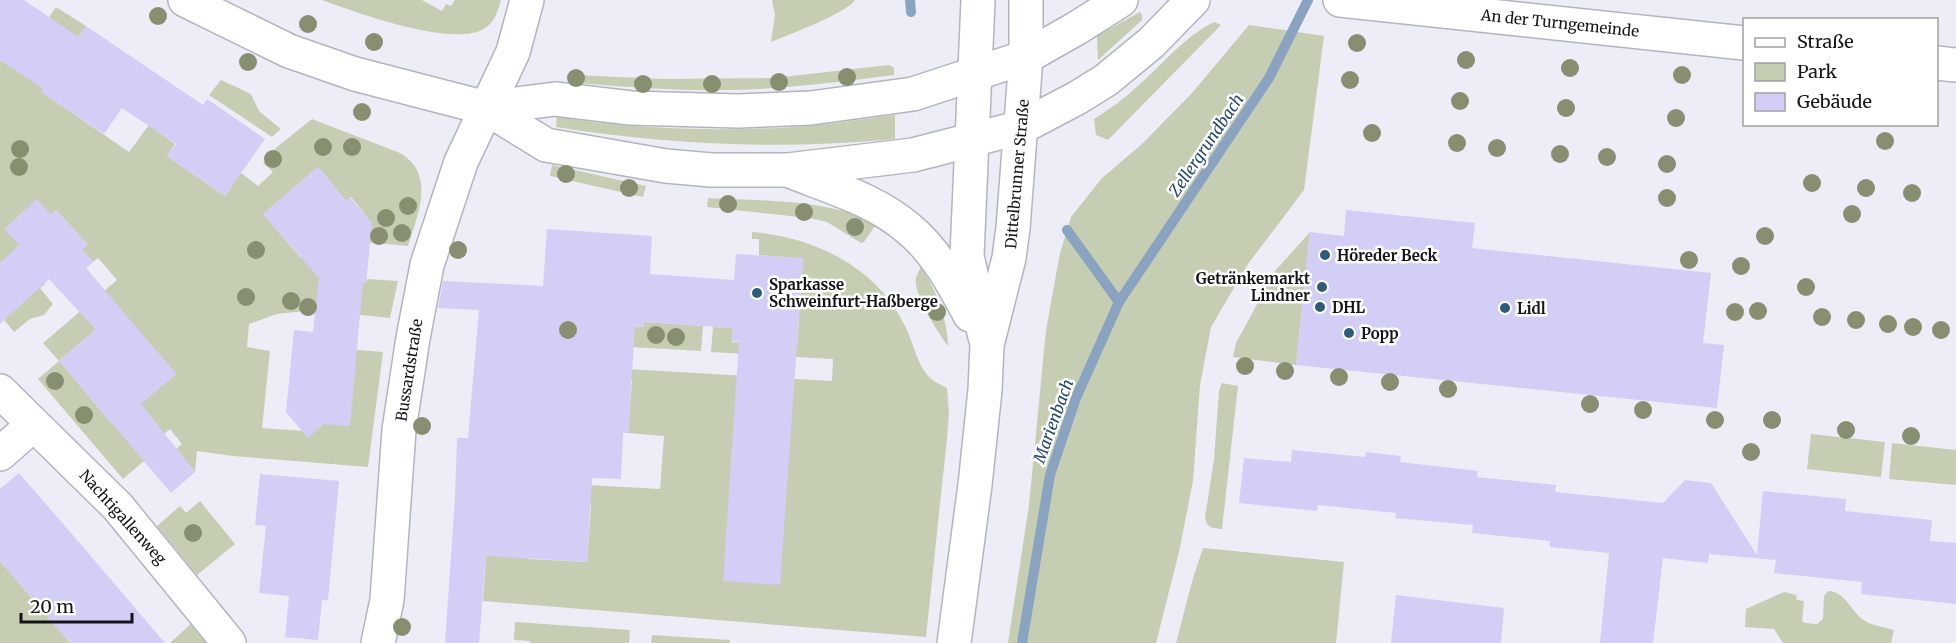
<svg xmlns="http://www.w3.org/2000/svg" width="1956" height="643" viewBox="0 0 1956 643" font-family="Merriweather,serif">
	<rect width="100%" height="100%" fill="#ecedf7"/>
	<g fill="#c5ceb3" fill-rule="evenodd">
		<path d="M322 0H422L442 11 446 4 451 6 455 0H501C498 10 495 22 485 28 455 49 355 12 322 0Z"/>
		<path d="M772 0H855C847 13 788 35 771 42L775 15Z"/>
		<path d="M56 7 86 26 42 92 129 152 149 125 175 144 167 156 225 196 241 173 258 186 273 172 263 163 277 147 312 119 400 153C436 174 418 214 408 246L332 239 328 279 366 283 367 279 398 281 390 318 315 310 277 314 249 324 247 347 270 351 262 428 303 431 357 350 383 352 368 467 233 456 197 451 195 472 176 449 182 444 170 429 164 434 144 461 123 479 38 379 59 361 43 343 117 280 98 258 93 262 82 250 87 244 56 210 14 250 45 284 40 288 53 304 44 315 30 319 14 332 0 315V60L14 69ZM318 167 346 201 351 197 364 213 343 222 301 258 263 214ZM120 309 176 374 114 426 59 361Z"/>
		<polygon points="1140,12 1142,15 1142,20 1098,60 1097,36"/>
		<path d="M1214 22 1221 25 1108 140 1096 135 1094 119C1110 109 1125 98 1139 85 1164 63 1184 37 1214 22Z"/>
		<polygon points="1249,25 1324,36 1304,190 1248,264 1211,327 1200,385 1193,481 1179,552 1156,643 1008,643 1029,505 1046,330 1060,253 1071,217 1102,178 1142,144 1192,93"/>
		<path d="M889 65 894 68V75C839 82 785 89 730 90 676 91 623 87 570 82L571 76 576 75 662 79 774 78Z"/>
		<polygon points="221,80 251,94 259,111 281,129 272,137 209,95"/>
		<path d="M895 115V139C781 150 668 145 556 127L557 117C636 129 715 132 795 127 828 125 862 119 895 115Z"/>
		<polygon points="552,165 646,186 643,197 550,176"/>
		<path d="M708 198C764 201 825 199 877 223L864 242 861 243 827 222 809 218 707 207Z"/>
		<path d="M752 232C814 237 877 267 905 326 913 341 916 362 928 376 932 381 941 385 947 388L949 412 947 438 926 637 483 601 490 501 501 480 660 489 664 436 628 433 632 380 610 368 832 381 833 359 711 352 713 327 733 328 732 342 797 346 803 259 759 255V239H752ZM531 501 591 505 587 562 528 559Z"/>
		<polygon points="1310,232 1296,365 1233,357 1236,343 1275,271"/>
		<path d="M921 266C937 293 947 316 948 346 939 334 913 294 916 279 916 275 920 270 921 266Z"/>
		<polygon points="580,322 643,327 644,322 703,326 701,351 579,344"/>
		<polygon points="1222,383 1238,386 1222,529 1212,528 1207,524 1205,518 1214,459 1219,391"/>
		<polygon points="1811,434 1885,442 1881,477 1807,469"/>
		<polygon points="1892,443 1956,450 1956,485 1889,479"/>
		<polygon points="200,501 235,544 197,575 157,526 180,506 186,513"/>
		<polygon points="1203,548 1344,562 1336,643 1176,643 1193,578"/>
		<polygon points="0,561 70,643 0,643"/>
		<path d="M1828 591C1846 591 1852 614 1865 621 1873 626 1885 627 1894 630L1891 643H1783L1774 629 1745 627 1746 609 1784 592 1796 595 1797 600 1804 601 1802 621 1805 623 1817 624 1823 619 1824 596Z"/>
		<polygon points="193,622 209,643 170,643"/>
		<polygon points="515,622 630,630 629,643 530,643 530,641 514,640"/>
		<polygon points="652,635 730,640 730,643 651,643"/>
	</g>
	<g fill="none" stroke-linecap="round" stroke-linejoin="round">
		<g stroke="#89a3c1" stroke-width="10">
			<polyline points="910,0 911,12"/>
			<polyline points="1119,302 1269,78 1308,0"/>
			<polyline points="1022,643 1050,475 1076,398 1119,302 1067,230"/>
		</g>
	</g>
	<g fill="#d3cef5">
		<polygon points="0,0 24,0 78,37 86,26 203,105 207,99 265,139 225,196 167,156 176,144 122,108 104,134 41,92 43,89 0,60"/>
		<polygon points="318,167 346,201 350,197 372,223 366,283 363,282 350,426 324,424 308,438 286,412 294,330 313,332 319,278 263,214"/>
		<polygon points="37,199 51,215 56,210 88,245 82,250 93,262 86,268 176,374 141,404 195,472 171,493 59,361 96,330 49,279 0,324 0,263 19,245 4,229"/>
		<polygon points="1346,210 1475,223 1472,248 1711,273 1703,343 1724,345 1717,408 1296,365 1310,232 1344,236"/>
		<polygon points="547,229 652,236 650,274 734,280 736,254 803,258 780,585 723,581 739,342 732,341 733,328 644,322 644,327 635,326 628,433 623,433 621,479 592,478 587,562 486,556 479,643 445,643 455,497 457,438 468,438 479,310 438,308 443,281 543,286"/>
		<polygon points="1292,450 1365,457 1366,452 1401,456 1400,462 1478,471 1477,477 1556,485 1555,492 1663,503 1685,480 1711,483 1757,555 1763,491 1846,499 1845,511 1932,520 1930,541 1956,543 1956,604 1861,594 1862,582 1774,573 1776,560 1709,554 1708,563 1663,558 1653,643 1600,643 1609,553 1550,547 1550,541 1472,533 1473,525 1395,518 1396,513 1318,505 1317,511 1239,503 1244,458 1291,462"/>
		<polygon points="19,473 84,548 165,643 70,643 0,561 0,489"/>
		<polygon points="260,474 339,481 328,600 322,600 318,640 285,637 289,596 259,593 266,526 255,525"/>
		<polygon points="1396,595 1504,608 1501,643 1391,643"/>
	</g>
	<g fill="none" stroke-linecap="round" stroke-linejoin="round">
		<defs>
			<g id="minor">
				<polyline points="185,0 289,51 355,74 486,108 546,145 666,166 711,170 788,170 913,155 1022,127 1077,98 1106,80 1151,43 1193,0"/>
				<polyline points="978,0 967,256 985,337"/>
				<polyline points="1340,0 1744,43"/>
				<polyline points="1936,63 1956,65"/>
				<polyline points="486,108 555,99 631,108 738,111 811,108 913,94 1026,57 1077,28 1121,0"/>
				<path d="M790 171C830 187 876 200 909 229 936 251 954 285 970 315"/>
				<polyline points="0,391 118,507 229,643"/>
				<polyline points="0,454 33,425"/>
				<polyline points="378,643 387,600 399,430 413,338 427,265 461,162 513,52 527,0"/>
				<polyline points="954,643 975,485 985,390 987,345 1009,258 1013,228 1026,57 1026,0"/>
			</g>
		</defs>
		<use href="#minor" stroke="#b3b5be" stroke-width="36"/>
		<use href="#minor" stroke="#fff" stroke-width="33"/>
	</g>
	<g fill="#878f71">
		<circle cx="158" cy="16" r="9"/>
		<circle cx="308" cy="24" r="9"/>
		<circle cx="374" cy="42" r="9"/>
		<circle cx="1357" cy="43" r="9"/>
		<circle cx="1466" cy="60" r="9"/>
		<circle cx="248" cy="62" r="9"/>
		<circle cx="1570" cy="68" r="9"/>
		<circle cx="1682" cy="75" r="9"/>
		<circle cx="847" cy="77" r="9"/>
		<circle cx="576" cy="78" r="9"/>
		<circle cx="1350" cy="80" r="9"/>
		<circle cx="779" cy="82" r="9"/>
		<circle cx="643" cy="84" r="9"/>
		<circle cx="712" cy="84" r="9"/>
		<circle cx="1460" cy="101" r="9"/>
		<circle cx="1566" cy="108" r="9"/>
		<circle cx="362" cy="112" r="9"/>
		<circle cx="1676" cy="118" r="9"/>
		<circle cx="1372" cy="133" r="9"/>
		<circle cx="1885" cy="141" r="9"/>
		<circle cx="1457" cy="143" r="9"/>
		<circle cx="323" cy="147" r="9"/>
		<circle cx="352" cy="147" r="9"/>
		<circle cx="1497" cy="148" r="9"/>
		<circle cx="20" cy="149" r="9"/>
		<circle cx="1560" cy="154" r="9"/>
		<circle cx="1607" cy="157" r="9"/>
		<circle cx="273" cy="159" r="9"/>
		<circle cx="1667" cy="164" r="9"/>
		<circle cx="19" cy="167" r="9"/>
		<circle cx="566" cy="174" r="9"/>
		<circle cx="1812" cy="183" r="9"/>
		<circle cx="629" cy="188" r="9"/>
		<circle cx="1866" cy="188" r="9"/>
		<circle cx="1912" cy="193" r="9"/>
		<circle cx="1667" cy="198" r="9"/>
		<circle cx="728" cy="204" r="9"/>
		<circle cx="408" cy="206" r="9"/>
		<circle cx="804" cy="212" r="9"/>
		<circle cx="1852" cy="214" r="9"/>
		<circle cx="386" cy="218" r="9"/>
		<circle cx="855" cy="227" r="9"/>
		<circle cx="402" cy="233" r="9"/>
		<circle cx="379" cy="236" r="9"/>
		<circle cx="1765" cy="236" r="9"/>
		<circle cx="256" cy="250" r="9"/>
		<circle cx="458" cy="250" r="9"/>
		<circle cx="1689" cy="260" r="9"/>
		<circle cx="1741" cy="266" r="9"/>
		<circle cx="1806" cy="287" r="9"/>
		<circle cx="246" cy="297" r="9"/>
		<circle cx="291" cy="301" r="9"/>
		<circle cx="308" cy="307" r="9"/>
		<circle cx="1758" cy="311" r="9"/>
		<circle cx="937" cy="312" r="9"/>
		<circle cx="1735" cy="312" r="9"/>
		<circle cx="1822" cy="317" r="9"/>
		<circle cx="1856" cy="320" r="9"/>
		<circle cx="1888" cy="324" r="9"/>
		<circle cx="1913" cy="327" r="9"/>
		<circle cx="568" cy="330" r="9"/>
		<circle cx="1941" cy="330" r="9"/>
		<circle cx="656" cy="335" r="9"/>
		<circle cx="676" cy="337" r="9"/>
		<circle cx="1245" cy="366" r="9"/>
		<circle cx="1285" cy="371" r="9"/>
		<circle cx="1339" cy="377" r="9"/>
		<circle cx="55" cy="381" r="9"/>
		<circle cx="1390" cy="382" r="9"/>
		<circle cx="1448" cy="389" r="9"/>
		<circle cx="1590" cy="404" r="9"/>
		<circle cx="1643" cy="410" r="9"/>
		<circle cx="84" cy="415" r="9"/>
		<circle cx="1715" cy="420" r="9"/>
		<circle cx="1772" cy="420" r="9"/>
		<circle cx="422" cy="426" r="9"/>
		<circle cx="1846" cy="430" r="9"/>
		<circle cx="1911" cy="436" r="9"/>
		<circle cx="1751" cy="452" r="9"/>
		<circle cx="193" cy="533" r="9"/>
		<circle cx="402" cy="627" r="9"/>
	</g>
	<g fill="#2e5b7b" stroke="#fff" stroke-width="2">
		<circle cx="1325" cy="255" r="6"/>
		<circle cx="1322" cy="287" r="6"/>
		<circle cx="757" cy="293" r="6"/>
		<circle cx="1320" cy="307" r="6"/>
		<circle cx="1505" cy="308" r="6"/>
		<circle cx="1349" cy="333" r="6"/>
	</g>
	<g text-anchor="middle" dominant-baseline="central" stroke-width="5" stroke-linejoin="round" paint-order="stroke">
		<g font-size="15" fill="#141418" stroke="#fff">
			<text transform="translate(1560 23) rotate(6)">An der Turngemeinde</text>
			<text transform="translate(1017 174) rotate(-85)">Dittelbrunner Straße</text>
			<text transform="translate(409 370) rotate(-81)">Bussardstraße</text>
			<text transform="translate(123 517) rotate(48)">Nachtigallenweg</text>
		</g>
		<g font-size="15" font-weight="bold" fill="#141418" stroke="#fff" text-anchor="start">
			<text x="1337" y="255">Höreder Beck</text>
			<text x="1310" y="278" text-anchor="end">Getränkemarkt<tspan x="1310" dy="17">Lindner</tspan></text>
			<text x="769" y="284">Sparkasse<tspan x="769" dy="17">Schweinfurt-Haßberge</tspan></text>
			<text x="1332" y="307">DHL</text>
			<text x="1517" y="308">Lidl</text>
			<text x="1361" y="333">Popp</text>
		</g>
		<g font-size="16" font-style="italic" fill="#20456f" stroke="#fff">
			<text transform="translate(1206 145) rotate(-56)">Zellergrundbach</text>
			<text transform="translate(1053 421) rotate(-70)">Marienbach</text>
		</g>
	</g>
	<rect x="1743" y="18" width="195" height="108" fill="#ffffff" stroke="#a1a1a3" stroke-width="1.5"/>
	<rect x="1755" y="38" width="30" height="9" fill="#ffffff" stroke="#a1a1a3" stroke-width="1.5"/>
	<text x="1797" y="48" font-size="18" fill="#141418">Straße</text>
	<rect x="1755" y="63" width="30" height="18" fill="#c5ceb3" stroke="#a1a1a3" stroke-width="1.5"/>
	<text x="1797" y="78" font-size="18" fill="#141418">Park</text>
	<rect x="1755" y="93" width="30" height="18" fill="#d3cef5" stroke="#a1a1a3" stroke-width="1.5"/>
	<text x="1797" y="108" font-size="18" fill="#141418">Gebäude</text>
	<path d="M21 613v9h111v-9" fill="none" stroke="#141418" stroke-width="3"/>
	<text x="30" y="613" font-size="18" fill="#141418" stroke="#ffffff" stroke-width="4.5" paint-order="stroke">20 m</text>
</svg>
